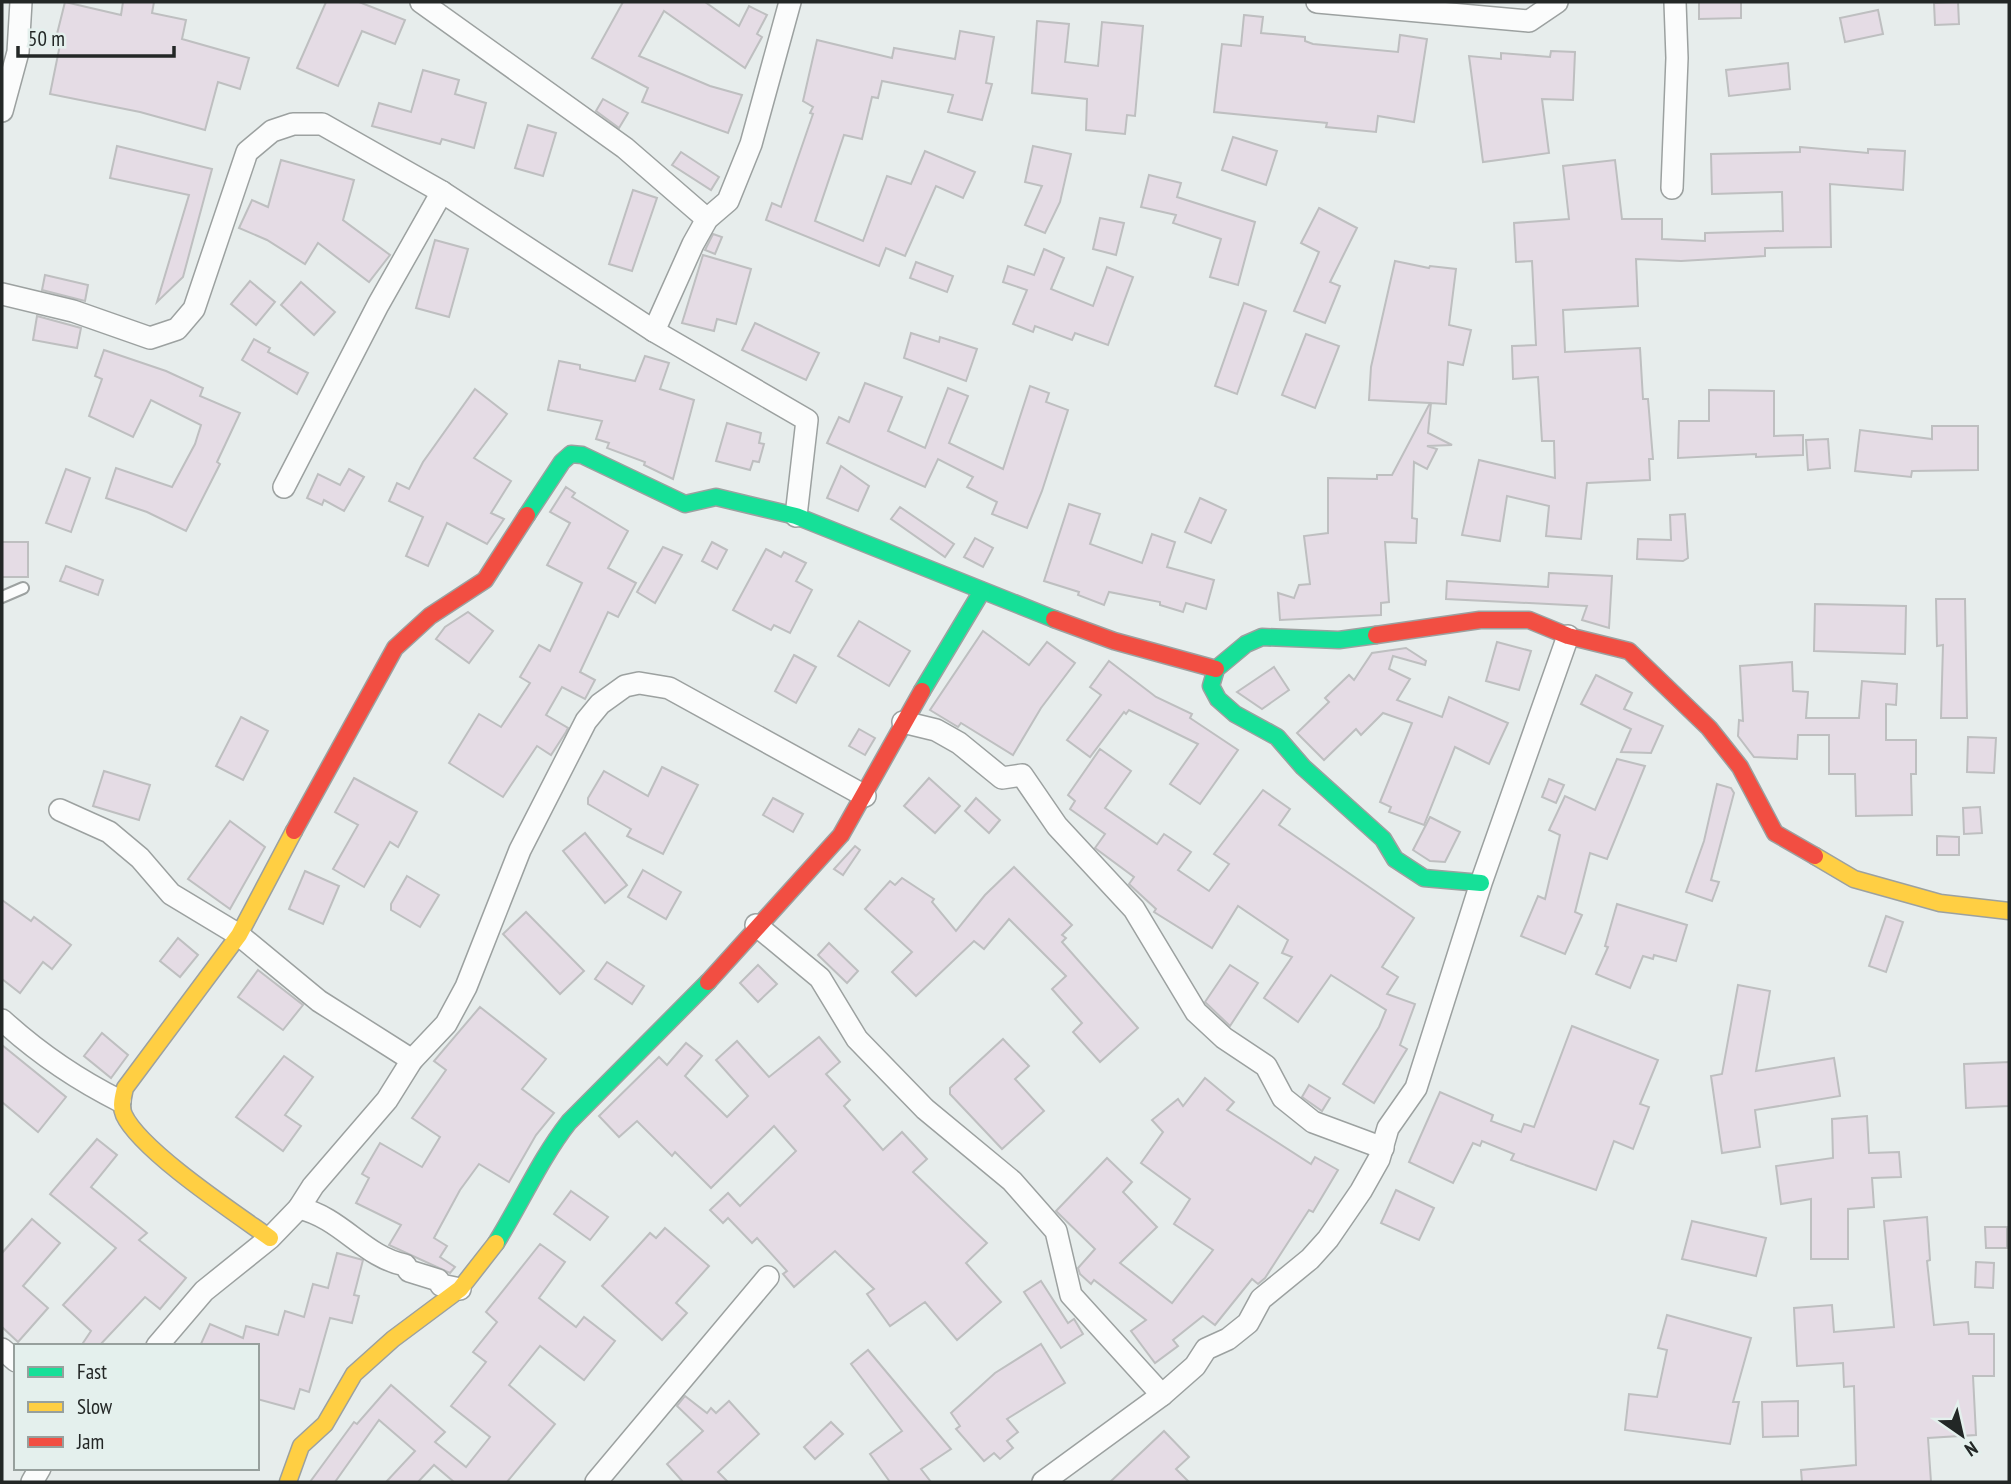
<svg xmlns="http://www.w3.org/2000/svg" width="2011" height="1484" viewBox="0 0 2011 1484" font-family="'PT Sans Narrow',sans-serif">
	<rect width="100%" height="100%" fill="#e7edec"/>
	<g fill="#e5dce5" stroke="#bebfc0" stroke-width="2">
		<polygon points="65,2 121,15 123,2 154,2 152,13 186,20 182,39 249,58 240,89 218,82 205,130 140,112 50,94 62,35 57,34"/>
		<polygon points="326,2 359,2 405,20 395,44 362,31 338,86 297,68"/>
		<polygon points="623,2 705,2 739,26 749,6 767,15 757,34 762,37 745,68 664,11 639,56 710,86 742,95 728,133 642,102 648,88 592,58"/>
		<polygon points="1699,2 1741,2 1741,18 1699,19"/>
		<polygon points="1958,2 1959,24 1935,25 1934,3"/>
		<polygon points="1878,10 1883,34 1845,42 1840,18"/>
		<polygon points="1244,15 1263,17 1261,33 1305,37 1305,41 1313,44 1398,52 1400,35 1427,39 1414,122 1378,116 1376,132 1326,127 1327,123 1214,112 1222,44 1241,46"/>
		<polygon points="1037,21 1069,24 1065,62 1098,66 1102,22 1143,26 1135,116 1127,115 1125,134 1086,130 1087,99 1032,93"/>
		<polygon points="960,31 994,37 986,83 992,84 982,120 948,112 953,95 882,81 878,98 872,97 862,139 844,135 815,221 863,241 887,176 911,184 925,151 975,172 963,198 936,186 905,256 886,248 879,266 766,220 772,203 781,207 813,114 810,113 813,107 803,101 817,40 892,58 894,48 955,59"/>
		<polygon points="1551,51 1575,52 1573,100 1542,99 1549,153 1483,162 1469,56 1501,59 1501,53 1550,57"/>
		<polygon points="1788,63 1790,89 1729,96 1726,70"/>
		<polygon points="423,70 459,80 455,94 486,103 474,148 442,139 440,144 372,126 379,103 411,112"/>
		<polygon points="603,99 628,113 619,128 596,111"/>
		<polygon points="528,125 556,133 543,176 515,168"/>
		<polygon points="1233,137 1277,151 1266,185 1222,170"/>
		<polygon points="117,146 212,169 183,277 157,302 189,195 110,178"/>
		<polygon points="1033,146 1071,154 1060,202 1045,233 1025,225 1042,186 1025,182"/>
		<polygon points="1800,147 1868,153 1868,149 1905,151 1903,190 1830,184 1831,247 1765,248 1765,256 1681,261 1636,259 1638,306 1563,310 1565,352 1640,348 1643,399 1648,399 1653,459 1649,459 1650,480 1587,483 1581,539 1546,536 1549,506 1507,496 1500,541 1462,535 1479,460 1555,478 1554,441 1542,441 1538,377 1513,379 1512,346 1536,345 1532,261 1516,262 1514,223 1569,219 1563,166 1615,160 1622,219 1662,219 1662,239 1705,241 1705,233 1783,231 1782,192 1712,194 1711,154 1800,152"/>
		<polygon points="681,152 719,177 711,190 672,165"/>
		<polygon points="281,160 354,180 343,220 390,255 369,282 318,243 305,264 267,240 239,228 252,200 268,207"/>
		<polygon points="1149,175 1181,183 1177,197 1255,222 1238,285 1210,277 1221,239 1173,223 1176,215 1141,207"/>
		<polygon points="633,190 657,198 632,271 609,264"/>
		<polygon points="1319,208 1357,228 1330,282 1340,286 1325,323 1294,311 1319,252 1301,243"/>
		<polygon points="1100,218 1124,223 1116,255 1093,249"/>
		<polygon points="713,234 722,237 715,254 705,250"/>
		<polygon points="435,240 468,249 449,317 416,308"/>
		<polygon points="1044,249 1064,258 1051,289 1093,306 1107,267 1133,277 1108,345 1075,333 1072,340 1035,326 1033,332 1013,324 1027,290 1003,282 1008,266 1034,275"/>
		<polygon points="703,255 751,269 736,324 717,319 714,331 682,323"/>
		<polygon points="1395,261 1429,268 1430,266 1456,269 1449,325 1471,330 1463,365 1448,362 1446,404 1431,403 1428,433 1452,445 1427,446 1437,449 1427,469 1414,462 1412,518 1417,519 1416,543 1385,542 1389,602 1381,603 1381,615 1280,620 1278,593 1294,598 1299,585 1310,584 1304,536 1328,533 1328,478 1377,479 1377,475 1392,475 1430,403 1369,400 1371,367"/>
		<polygon points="916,262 953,276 947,292 910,278"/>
		<polygon points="45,275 88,285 85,301 42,290"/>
		<polygon points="250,281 275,302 256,325 231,304"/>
		<polygon points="301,282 335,312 314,335 281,305"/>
		<polygon points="1244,303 1266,311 1237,394 1215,386"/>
		<polygon points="37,316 81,328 77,348 33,340"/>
		<polygon points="755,323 819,353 806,380 742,350"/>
		<polygon points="911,333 939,342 940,337 977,349 966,381 904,358"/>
		<polygon points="1306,334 1339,346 1315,408 1282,395"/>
		<polygon points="254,339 270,348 268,352 308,373 297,394 242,360"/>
		<polygon points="104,350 166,371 203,388 200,396 240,413 217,462 220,464 186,531 147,512 106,498 116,468 172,487 195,444 201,425 151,400 133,437 89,416 102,379 95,376"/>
		<polygon points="645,356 669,363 660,389 694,400 673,479 644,465 645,462 607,448 609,443 596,439 602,421 548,410 559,361 580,365 580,369 635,381"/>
		<polygon points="865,383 902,397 888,431 925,448 948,388 968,396 949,443 1003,469 1030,386 1049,393 1046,402 1068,410 1042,491 1027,528 992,514 997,502 967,487 973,477 938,459 925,487 827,443 839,417 849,422"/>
		<polygon points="475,389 507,414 474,458 511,481 491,513 504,519 487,544 447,523 428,566 406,556 423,517 389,501 397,483 409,489 423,462"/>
		<polygon points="1709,390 1774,391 1774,436 1803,435 1803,455 1756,457 1756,454 1678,458 1679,421 1709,421"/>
		<polygon points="727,423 761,433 759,443 764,444 759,462 753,461 750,470 716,461"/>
		<polygon points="1932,426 1978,426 1978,470 1912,471 1911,477 1855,471 1860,430 1932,439"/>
		<polygon points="1828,439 1830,468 1808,470 1806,440"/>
		<polygon points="841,466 869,486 858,511 827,498"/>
		<polygon points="66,469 90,478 71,532 46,523"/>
		<polygon points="349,469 364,477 344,511 324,500 322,505 307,498 318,474 340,485"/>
		<polygon points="566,487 575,493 572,497 628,531 608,568 636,583 618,617 608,612 580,672 595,680 585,699 562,687 546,715 568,728 566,732 551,755 537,746 503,797 449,763 479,714 501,727 530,683 520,677 539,645 550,651 582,583 547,565 570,523 550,512"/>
		<polygon points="1200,498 1226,510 1211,543 1185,532"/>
		<polygon points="1069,504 1100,514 1090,544 1142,563 1152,534 1175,542 1167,567 1214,580 1206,609 1186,603 1183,612 1160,605 1160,602 1109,592 1104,605 1078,595 1079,592 1044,581"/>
		<polygon points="900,507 954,544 945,557 891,519"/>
		<polygon points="1685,514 1688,558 1683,561 1637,559 1638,539 1671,540 1670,515"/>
		<polygon points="975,538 993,548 983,567 964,557"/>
		<rect x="2" y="542" width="26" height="35"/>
		<polygon points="712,542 727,550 717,569 702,561"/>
		<polygon points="663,547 682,555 655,603 637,592"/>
		<polygon points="766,549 781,557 784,552 806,563 796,581 812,590 790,633 774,625 771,630 733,610"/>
		<polygon points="66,566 103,580 98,595 60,581"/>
		<polygon points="1549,573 1612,576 1609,628 1582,620 1587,606 1446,599 1447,581 1548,587"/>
		<polygon points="1936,599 1965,599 1967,718 1941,718 1943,645 1937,646"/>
		<polygon points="1815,604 1906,606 1905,654 1814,651"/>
		<polygon points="468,612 493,631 469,663 436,639 445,627"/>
		<polygon points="859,621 910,651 889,686 838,656"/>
		<polygon points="983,631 1029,665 1047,642 1075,663 1041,708 1013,755 961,723 958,727 930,710"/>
		<polygon points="1497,642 1531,651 1519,690 1486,681"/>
		<polygon points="1406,648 1426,661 1425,665 1393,656 1389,669 1410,679 1397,700 1442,717 1449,697 1508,723 1489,764 1455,747 1424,825 1389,812 1391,807 1380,802 1412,723 1383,713 1361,735 1356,729 1324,760 1297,733 1329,702 1325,698 1349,675 1354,680 1372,653"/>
		<polygon points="794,655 816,667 796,703 775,691"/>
		<polygon points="1109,661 1156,697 1192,714 1190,718 1238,750 1200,804 1170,784 1198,744 1129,710 1126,714 1124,712 1090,757 1067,740 1101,695 1090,687"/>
		<polygon points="1792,662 1793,691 1808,692 1806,718 1859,718 1862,681 1897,684 1896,705 1886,704 1886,740 1916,740 1916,774 1911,774 1912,815 1856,816 1855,774 1829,774 1829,735 1798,735 1797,759 1754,757 1738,736 1739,720 1743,721 1740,666"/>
		<polygon points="1274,667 1289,690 1262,709 1237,692"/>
		<polygon points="1596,675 1632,693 1624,709 1663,726 1651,753 1621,752 1631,729 1581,704"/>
		<polygon points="241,717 268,731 243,780 216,766"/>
		<polygon points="859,729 875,738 865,755 849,746"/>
		<polygon points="1968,737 1996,738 1994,773 1967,772"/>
		<polygon points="1100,749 1131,771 1105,808 1157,844 1164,834 1191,852 1178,870 1209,891 1229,864 1214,854 1263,790 1290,809 1279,825 1414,918 1382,967 1398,977 1387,994 1415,1004 1400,1045 1407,1049 1374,1103 1343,1084 1379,1027 1386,1010 1331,975 1298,1022 1264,998 1292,957 1282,953 1288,940 1238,906 1212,948 1154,912 1156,909 1129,884 1134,877 1095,848 1105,834 1070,809 1075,801 1068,795"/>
		<polygon points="1617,759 1645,766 1607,859 1590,853 1575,912 1582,915 1565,954 1521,936 1538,896 1545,899 1560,835 1549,830 1565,796 1595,810"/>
		<polygon points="662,767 698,785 663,854 627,836 631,829 588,804 588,798 604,771 648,796"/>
		<polygon points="104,771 150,785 139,820 93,806"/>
		<polygon points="354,778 417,812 398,847 390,842 364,887 333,869 358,825 335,812"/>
		<polygon points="929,778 960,806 935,833 904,806"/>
		<polygon points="1549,779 1564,785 1556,803 1542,797"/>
		<polygon points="1717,784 1731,788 1734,793 1711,880 1719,882 1712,901 1686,892 1704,841"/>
		<polygon points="773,798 803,814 793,832 763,815"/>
		<polygon points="976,798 1000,820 989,833 965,811"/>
		<polygon points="1980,807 1982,833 1964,834 1963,808"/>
		<polygon points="1430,817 1460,832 1445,862 1430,861 1413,850"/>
		<polygon points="230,821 265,847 230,909 188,879"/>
		<polygon points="585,833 627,885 605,903 563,851"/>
		<polygon points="1937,836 1959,837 1959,855 1937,855"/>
		<polygon points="855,846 860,850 843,875 834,869"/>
		<polygon points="1014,867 1072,925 1062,935 1066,938 1062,942 1138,1028 1100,1062 1073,1032 1082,1023 1052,989 1066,976 1009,919 984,949 974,941 916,996 892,972 912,952 865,909 890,881 895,885 902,878 934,899 932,902 956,931 985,895"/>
		<polygon points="643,870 681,892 666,919 628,897"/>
		<polygon points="305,871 339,886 323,924 289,909"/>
		<polygon points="407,876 439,895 420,927 391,910 391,904"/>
		<polygon points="2,900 31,921 34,917 71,945 52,969 43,962 20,993 2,979"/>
		<polygon points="1617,904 1687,925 1676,961 1654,955 1653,959 1643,956 1630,988 1596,974 1608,947 1605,946"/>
		<polygon points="526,912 584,971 560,994 503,934"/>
		<polygon points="1886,916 1903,922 1886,972 1869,966"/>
		<polygon points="178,938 198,955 180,977 160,961"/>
		<polygon points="829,943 858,971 847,983 818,955"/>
		<polygon points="607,962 644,986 632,1004 595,979"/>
		<polygon points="758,965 777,984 758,1002 740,983"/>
		<polygon points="1230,965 1258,983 1230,1026 1205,1002"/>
		<polygon points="258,970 303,1005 283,1030 238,997"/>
		<polygon points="1738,985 1770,991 1756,1071 1834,1058 1840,1096 1755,1110 1760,1147 1722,1153 1711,1076 1722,1074"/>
		<polygon points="480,1007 546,1059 522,1089 554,1113 536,1135 509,1182 479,1164 460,1190 434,1238 447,1246 440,1257 455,1267 450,1273 389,1245 401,1225 356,1203 369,1178 362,1174 380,1143 422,1167 440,1137 412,1118 446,1070 434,1061"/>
		<polygon points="1572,1026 1658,1060 1640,1104 1649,1107 1633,1149 1614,1141 1596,1190 1511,1160 1514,1154 1482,1141 1480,1146 1473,1143 1453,1183 1409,1162 1440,1092 1493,1115 1491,1121 1521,1132 1524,1124 1534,1127"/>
		<polygon points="102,1033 128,1055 111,1078 84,1056"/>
		<polygon points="819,1037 840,1062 826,1074 850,1100 844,1106 883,1150 902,1132 927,1159 913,1172 987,1243 966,1263 1001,1302 957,1340 925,1302 890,1326 867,1294 874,1289 835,1251 794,1287 783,1274 787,1271 757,1238 752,1243 728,1218 723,1223 710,1210 728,1193 740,1206 796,1151 774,1126 711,1188 675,1152 672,1156 637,1121 619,1137 599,1116 659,1057 667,1065 686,1043 702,1056 685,1076 727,1117 748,1096 716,1060 737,1041 769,1077"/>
		<polygon points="1003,1039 1029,1066 1015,1079 1044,1111 1002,1149 950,1094 950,1088"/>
		<polygon points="2,1045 66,1097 38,1132 2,1102"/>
		<polygon points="284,1056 313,1077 285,1115 301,1126 283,1151 236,1117"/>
		<polygon points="2009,1062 2009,1106 1966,1108 1964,1064"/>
		<polygon points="1205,1078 1234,1102 1227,1110 1311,1164 1315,1157 1338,1170 1313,1212 1309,1210 1265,1278 1258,1284 1252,1279 1215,1325 1203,1316 1173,1340 1178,1346 1155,1363 1131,1331 1146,1320 1094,1280 1091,1284 1080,1274 1078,1268 1095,1249 1056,1211 1107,1158 1132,1182 1123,1192 1157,1227 1120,1263 1172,1303 1213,1250 1174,1224 1190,1199 1141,1163 1163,1132 1152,1120 1178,1099 1183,1106"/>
		<polygon points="1309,1085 1330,1098 1322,1111 1302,1097"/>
		<polygon points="1867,1116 1869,1153 1899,1152 1901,1177 1872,1178 1874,1207 1848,1209 1848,1259 1811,1259 1811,1199 1781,1204 1776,1166 1833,1158 1832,1119"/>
		<polygon points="97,1139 117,1155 91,1187 147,1233 139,1240 186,1278 160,1309 145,1297 99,1346 81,1346 91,1331 63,1305 116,1248 50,1194"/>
		<polygon points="1396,1190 1434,1208 1419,1240 1381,1223"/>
		<polygon points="571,1191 608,1217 590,1240 554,1214"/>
		<polygon points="1927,1217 1930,1260 1927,1261 1934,1325 1968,1322 1969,1334 1994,1334 1994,1376 1973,1376 1976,1435 1928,1438 1931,1482 1802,1482 1801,1470 1856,1465 1854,1386 1844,1387 1843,1363 1797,1366 1794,1308 1832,1305 1834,1332 1894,1327 1884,1221"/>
		<polygon points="32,1219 60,1243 23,1286 48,1308 18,1342 2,1327 2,1253"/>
		<polygon points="1692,1221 1766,1238 1756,1276 1682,1259"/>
		<polygon points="1985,1227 2007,1227 2007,1248 1986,1248"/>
		<polygon points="665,1228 709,1266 676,1303 687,1313 662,1340 602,1286 650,1233 656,1238"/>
		<polygon points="540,1244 565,1262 539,1298 576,1327 584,1317 615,1341 584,1380 540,1346 509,1385 555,1424 507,1482 454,1482 434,1465 418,1482 386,1482 415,1451 379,1420 335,1482 310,1482 354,1422 357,1424 391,1385 445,1432 435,1442 466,1467 490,1437 451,1406 486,1362 473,1352 497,1322 486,1312"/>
		<polygon points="337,1253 363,1260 354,1295 359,1296 352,1323 330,1318 309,1392 300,1389 294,1409 257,1399 257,1346 200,1346 210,1324 243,1338 246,1326 278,1335 285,1311 304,1317 313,1284 328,1288"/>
		<polygon points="1976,1262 1994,1263 1993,1288 1975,1287"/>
		<polygon points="1041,1281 1068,1323 1074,1319 1083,1334 1061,1348 1024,1292"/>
		<polygon points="1667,1315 1751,1338 1733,1402 1739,1402 1730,1444 1625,1430 1629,1394 1657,1397 1667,1350 1658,1348"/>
		<polygon points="1041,1344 1065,1383 1007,1419 1018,1432 1007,1441 1013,1448 1000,1459 994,1453 984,1461 956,1429 960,1426 951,1413 995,1373"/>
		<polygon points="868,1350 951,1449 921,1469 931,1482 890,1482 870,1454 902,1431 851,1364"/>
		<polygon points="685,1396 707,1413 711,1408 716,1413 729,1401 759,1434 718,1472 728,1482 683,1482 667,1464 703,1431 677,1406"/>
		<polygon points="1798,1401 1798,1436 1763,1437 1762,1402"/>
		<polygon points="831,1422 843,1434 815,1459 804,1447"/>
		<polygon points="1164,1431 1189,1457 1176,1469 1189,1482 1110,1482"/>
	</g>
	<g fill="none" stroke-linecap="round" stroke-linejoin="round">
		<defs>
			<polyline id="lane" points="2,597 23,588"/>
			<g id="street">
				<polyline points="421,2 625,148 707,219"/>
				<polyline points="1317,2 1529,21 1557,2"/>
				<polyline points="2,111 18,52 21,2"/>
				<polyline points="1672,188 1677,58 1675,2"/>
				<polyline points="2,294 73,311 150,338 177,329 194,309 247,152 272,131 293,124 322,124 442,192 654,331 807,420 796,516"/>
				<polyline points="654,331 693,244 707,219 728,201 751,144 790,2"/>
				<polyline points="284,487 378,305 442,192"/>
				<polyline points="903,722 936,730 959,743 1002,778 1022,775 1057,826 1134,909 1196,1012 1224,1038 1266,1066 1283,1098 1313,1122 1383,1148"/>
				<polyline points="60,810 109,832 140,858 171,894 239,935 319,1001 412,1060"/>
				<polyline points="756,925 820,978 857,1039 925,1109 1012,1181 1056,1231 1071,1295 1162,1395"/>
				<path d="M2 1020C37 1052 78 1080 120 1101"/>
				<path d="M299 1208C342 1218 364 1257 405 1265L409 1271 438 1280 441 1285 460 1289"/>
				<polyline points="157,1346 204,1291 270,1238 299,1208 313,1186 387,1100 412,1060 446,1024 466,987 520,850 586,721 600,704 625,686 639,683 669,688 865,796"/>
				<polyline points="2,1349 16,1361"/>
				<polyline points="32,1482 40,1468"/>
				<polyline points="596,1482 768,1277"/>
				<polyline points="1043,1482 1162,1395 1195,1366 1206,1349 1228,1339 1248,1323 1261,1299 1310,1259 1328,1239 1361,1191 1379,1159 1388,1128 1416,1088 1481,883 1568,636"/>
			</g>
			<g id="fast">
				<polyline points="527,515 562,462 571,454 582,455 685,504 716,497 796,516 1054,619"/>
				<polyline points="1376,635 1339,640 1262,637 1246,644 1216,669 1211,686 1218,699 1235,714 1277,737 1303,767 1383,839 1395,859 1424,878 1481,883"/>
				<polyline points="922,691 982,591"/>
				<path d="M496 1243C521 1203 540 1159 569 1122L708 982"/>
			</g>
			<g id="slow">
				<polyline points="1815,856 1854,879 1940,903 2009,911"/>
				<path d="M270 1238C235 1213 141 1151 124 1115 120 1106 123 1097 125 1088L239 935 294 831"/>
				<polyline points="288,1482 301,1446 325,1424 354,1374 393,1339 460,1289 496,1243"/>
			</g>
			<g id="jam">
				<polyline points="1054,619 1114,641 1216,669"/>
				<polyline points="1376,635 1480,620 1529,620 1568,636 1629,651 1709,728 1740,767 1775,833 1815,856"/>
				<polyline points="294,831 395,648 430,616 485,580 527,515"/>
				<polyline points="708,982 841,835 922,691"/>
			</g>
		</defs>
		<use href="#lane" stroke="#9ca1a0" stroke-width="14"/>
		<use href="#street" stroke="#9ca1a0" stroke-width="24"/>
		<use href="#fast" stroke="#9ca1a0" stroke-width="19"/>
		<use href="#slow" stroke="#9ca1a0" stroke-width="19"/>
		<use href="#jam" stroke="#9ca1a0" stroke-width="19"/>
		<use href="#lane" stroke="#fbfcfc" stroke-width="10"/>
		<use href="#street" stroke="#fbfcfc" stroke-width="21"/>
		<use href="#fast" stroke="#16e098" stroke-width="16"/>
		<use href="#slow" stroke="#ffcf43" stroke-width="16"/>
		<use href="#jam" stroke="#f24e42" stroke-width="16"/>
	</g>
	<rect width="2011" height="1484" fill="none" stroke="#232726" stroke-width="7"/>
	<rect x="14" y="1344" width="245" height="126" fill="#e4f0ed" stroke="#97a09d" stroke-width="2"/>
	<rect x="28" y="1367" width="35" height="10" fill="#16e098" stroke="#97a09d" stroke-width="2"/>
	<text x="77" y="1379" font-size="21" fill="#232726">Fast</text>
	<rect x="28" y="1402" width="35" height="10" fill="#ffcf43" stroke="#97a09d" stroke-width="2"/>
	<text x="77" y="1414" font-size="21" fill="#232726">Slow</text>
	<rect x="28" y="1437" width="35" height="10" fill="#f24e42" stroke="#97a09d" stroke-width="2"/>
	<text x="77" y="1449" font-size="21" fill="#232726">Jam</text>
	<g transform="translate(1962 1435) rotate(146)" stroke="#e4f0ed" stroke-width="5" paint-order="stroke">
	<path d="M0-5L12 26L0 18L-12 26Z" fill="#232726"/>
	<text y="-10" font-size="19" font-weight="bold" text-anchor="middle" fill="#232726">N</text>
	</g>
	<path d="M18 46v10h156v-10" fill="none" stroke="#232726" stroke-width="3.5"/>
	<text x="28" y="46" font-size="21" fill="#232726" stroke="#e4f0ed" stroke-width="5" paint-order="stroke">50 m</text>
</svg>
